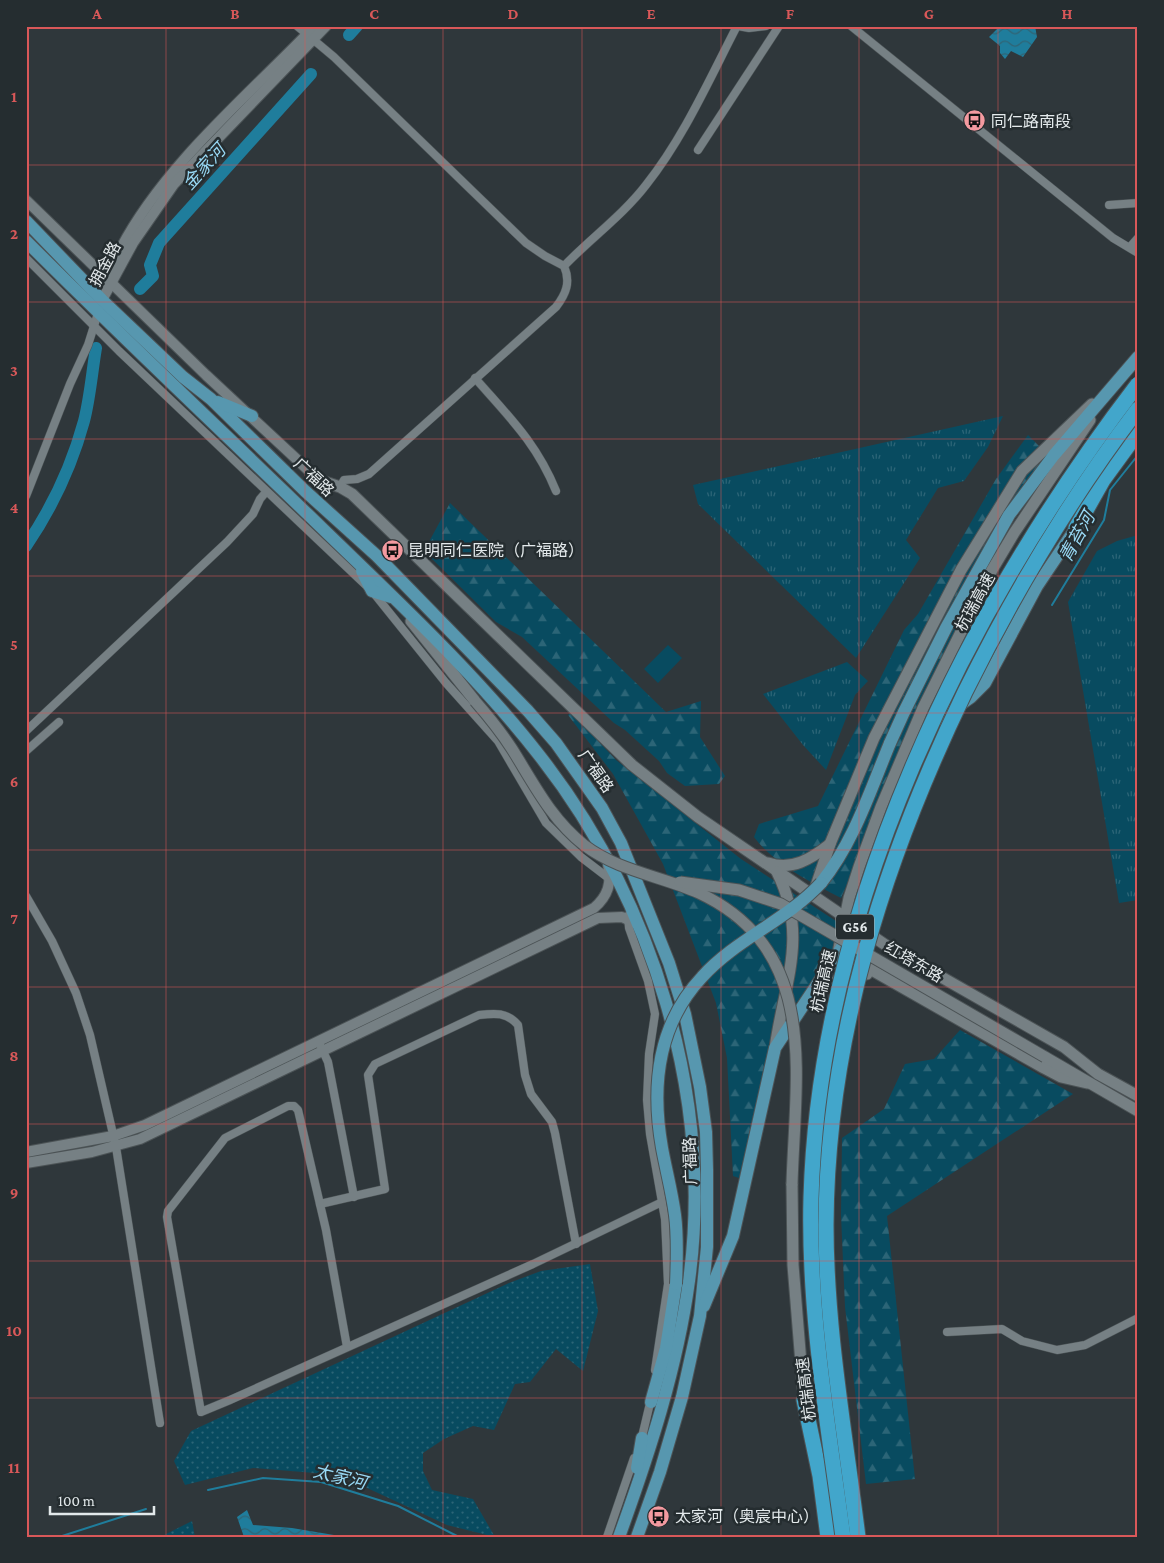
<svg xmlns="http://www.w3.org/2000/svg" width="1164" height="1563" viewBox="0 0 1164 1563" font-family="'Crimson Pro','Noto Sans SC',serif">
	<defs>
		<pattern id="grass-tufts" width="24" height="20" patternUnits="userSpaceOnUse" patternTransform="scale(1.25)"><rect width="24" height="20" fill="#084b60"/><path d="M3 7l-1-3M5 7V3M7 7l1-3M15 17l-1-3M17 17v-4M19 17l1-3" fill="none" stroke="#2c6577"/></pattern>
		<pattern id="forest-firs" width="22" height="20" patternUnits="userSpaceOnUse" patternTransform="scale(1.25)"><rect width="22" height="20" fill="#084b60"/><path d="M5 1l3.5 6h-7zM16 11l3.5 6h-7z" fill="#2c6577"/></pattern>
		<pattern id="garden-dots" width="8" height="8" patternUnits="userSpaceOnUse" patternTransform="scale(1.25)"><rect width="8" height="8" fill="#084b60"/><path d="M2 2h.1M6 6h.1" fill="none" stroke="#2c6577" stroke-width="1.8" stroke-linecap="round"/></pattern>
		<pattern id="water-waves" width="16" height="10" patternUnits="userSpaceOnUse" patternTransform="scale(1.25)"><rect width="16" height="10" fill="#1f7d9c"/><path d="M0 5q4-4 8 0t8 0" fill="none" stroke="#306475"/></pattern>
	</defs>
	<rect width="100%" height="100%" fill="#2f373b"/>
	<g fill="url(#grass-tufts)">
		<polygon points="1003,416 988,447 964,481 938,488 906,540 920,558 856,658 698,504 693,485"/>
		<polygon points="1138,535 1138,900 1119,903 1068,602 1097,551 1117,541"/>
		<polygon points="847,662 868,681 855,695 826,770 803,745 763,694"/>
	</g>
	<g fill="url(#forest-firs)">
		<path d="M1028 435 1046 453 1001 525 1009 530 923 695 874 810 861 851 841 898C811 882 775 865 754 837L759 824 818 806 904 630 918 614 996 479Z"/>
		<polygon points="450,503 666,712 701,701 700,737 725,776 719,784 685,786 667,773 659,761 625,730 614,723 522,637 496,622 424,551"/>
		<polygon points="571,712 616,760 741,859 839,923 833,952 804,994 773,1029 739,1178 733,1176 727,1058 716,1003 663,864 613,774 568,715"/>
		<polygon points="960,1030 1073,1094 887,1216 915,1479 866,1484 845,1307 841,1215 842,1138 884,1109 905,1064 934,1059"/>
	</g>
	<g fill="url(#garden-dots)">
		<polygon points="590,1264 598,1311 583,1371 556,1349 530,1382 515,1384 494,1430 473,1426 444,1439 423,1453 423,1471 432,1490 473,1499 495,1537 447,1525 339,1475 253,1468 185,1485 174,1461 191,1431 509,1283 541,1271"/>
		<polygon points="192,1521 195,1537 160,1537"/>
	</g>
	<polygon fill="#084b60" points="668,645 682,658 658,683 644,669"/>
	<g fill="url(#water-waves)">
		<polygon points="1000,26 1035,26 1037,37 1023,57 1011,51 1005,59 1000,53 1000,46 989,37"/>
		<polygon points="247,1510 253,1525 292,1528 346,1537 244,1537 237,1517"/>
	</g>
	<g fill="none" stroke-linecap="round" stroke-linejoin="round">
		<g stroke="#1f7d9c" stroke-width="2">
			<polyline points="1052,605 1104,520 1110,490 1138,455"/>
			<polyline points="208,1490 263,1478 321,1482 398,1506 459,1537"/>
			<polyline points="59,1537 146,1509"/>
		</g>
		<g stroke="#1f7d9c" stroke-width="12">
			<polyline points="349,35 357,26"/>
			<polyline points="140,289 153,276 150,265 159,243 311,74"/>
			<path d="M26 546C52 508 72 465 84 421 90 398 92 372 96 348"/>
		</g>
		<defs>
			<g id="minor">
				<path d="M297 26 334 57 526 243 545 256 564 266C571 282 566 294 556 307L369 474 357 479 344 480 340 487"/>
				<polyline points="738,26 749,28 766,26"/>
				<polyline points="851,26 1113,238 1138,253"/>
				<polyline points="698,150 779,26"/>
				<polyline points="1109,205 1138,203"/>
				<polyline points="1130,247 1138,238"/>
				<polyline points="26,258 119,351 372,591 446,683 498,741 546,823 581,857 611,880"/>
				<path d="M564 266C590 239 623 215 646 185 684 137 709 80 737 26"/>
				<path d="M475 378C508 416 536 442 556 491"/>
				<polyline points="26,496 70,384 88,345 99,310"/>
				<polyline points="26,731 227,542 253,514 260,499 266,492"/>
				<polyline points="26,751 59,722"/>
				<polyline points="26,896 52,941 76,993 90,1035 116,1147 160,1423"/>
				<polyline points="628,916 629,928 648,981 655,1014 649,1054 647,1100 650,1134 665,1219 668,1284 655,1370"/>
				<polyline points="321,1047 328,1062 354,1197"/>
				<path d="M320 1204 385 1189 368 1075 375 1064 479 1015C495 1013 507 1012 518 1025L525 1075 531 1094 552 1122 555 1133 576 1244"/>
				<polyline points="947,1332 1002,1329 1022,1341 1057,1350 1085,1345 1138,1318"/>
				<polyline points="347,1347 326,1230 298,1110 294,1106 288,1106 225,1138 168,1211 167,1217 201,1412 230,1400 533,1264 662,1202"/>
				<polyline points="641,1441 651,1399"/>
				<polyline points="607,1537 634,1458"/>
			</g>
			<g id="tertiary">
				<polyline points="26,200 206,375 319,480"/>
				<path d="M106 283C108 270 115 259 121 248 165 164 250 94 315 26"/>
				<polyline points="102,300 133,243 174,184 326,26"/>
				<path d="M26 1152 113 1136 145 1125 594 908C608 896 612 883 608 865"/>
				<polyline points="26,1163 92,1152 140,1139 598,918 622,917 637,924"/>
			</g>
			<g id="secondary">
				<polyline points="319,480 340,487 352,494 632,765 698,817 887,946 1064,1047 1098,1074 1138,1096"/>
				<polyline points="411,621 475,701"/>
				<path d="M768 863C792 871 811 859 830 844"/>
				<polyline points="816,886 830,844 874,738 961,570 1022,471 1092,404"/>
				<polyline points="839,948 849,898 859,867 881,807 923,708 992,570 1014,533 1090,420"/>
				<polyline points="856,961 1044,1068 1061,1077 1087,1083"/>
				<path d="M809 997C828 985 844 974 867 974"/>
				<path d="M775 1048C784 983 809 936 777 872"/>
				<polyline points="1045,1057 1138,1111"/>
				<polyline points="792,1184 793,1265 804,1400"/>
			</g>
			<g id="primary">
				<polyline points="26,221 102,300 183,377 211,399 305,491 377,556 528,711 556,743 602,808 621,843 669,963 685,1014 700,1087 706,1132 707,1170 707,1247 700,1316 682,1397 660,1472 637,1537"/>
				<path d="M26 241C124 339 224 433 323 529 397 601 475 673 539 755 653 900 714 1097 689 1281 677 1369 649 1454 619 1537"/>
				<polyline points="218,402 252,416"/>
				<polyline points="362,571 372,591 391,597"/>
				<polyline points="904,712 946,628 1009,515 1054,455 1138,357"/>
				<polyline points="940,719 971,697 985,683 1037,586 1076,528"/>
				<path d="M821 883C854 842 870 791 890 743"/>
				<polyline points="704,1306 733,1236 775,1048 852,932"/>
				<polyline points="651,1402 666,1348 676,1284"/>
				<polyline points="637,1468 642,1438"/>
			</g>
			<g id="motorway">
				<polyline points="1076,528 1103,480 1138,432"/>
				<polyline points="804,1400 820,1476 828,1537"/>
			</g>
		</defs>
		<use href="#minor" stroke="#4c5356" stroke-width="9"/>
		<use href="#tertiary" stroke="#4c5356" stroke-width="12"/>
		<use href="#secondary" stroke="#4c5356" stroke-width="13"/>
		<use href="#primary" stroke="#4c5356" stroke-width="14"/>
		<use href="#motorway" stroke="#4c5356" stroke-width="17"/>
		<use href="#minor" stroke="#768084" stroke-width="8"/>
		<use href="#tertiary" stroke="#768084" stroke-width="10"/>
		<use href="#secondary" stroke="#768084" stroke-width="11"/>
		<use href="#primary" stroke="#5797af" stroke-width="12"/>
		<use href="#motorway" stroke="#42a6cb" stroke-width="15"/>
		<defs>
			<g id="secondary-bridge">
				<path d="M475 701C489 717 501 732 512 749 534 784 551 819 584 845 618 871 661 876 699 893 821 950 795 1075 792 1184"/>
				<polyline points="680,882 739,890 781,904 1045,1057"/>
			</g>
			<g id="primary-bridge">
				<polyline points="890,743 904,712"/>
				<path d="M676 1284C677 1261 678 1238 675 1215 672 1192 666 1170 662 1148 651 1086 658 1024 702 977 736 939 786 921 821 883"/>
			</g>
			<g id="motorway-bridge">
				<path d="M843 1537C828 1424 808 1312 811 1198 819 908 964 611 1138 384"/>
				<path d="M858 1537C845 1433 826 1329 826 1225 827 1037 884 860 965 692 1014 593 1071 497 1138 409"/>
			</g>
		</defs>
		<use href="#secondary-bridge" stroke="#4c5356" stroke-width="13" stroke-linecap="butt"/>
		<use href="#primary-bridge" stroke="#4c5356" stroke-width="14" stroke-linecap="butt"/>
		<use href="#motorway-bridge" stroke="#4c5356" stroke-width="17" stroke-linecap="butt"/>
		<use href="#secondary-bridge" stroke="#768084" stroke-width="11"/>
		<use href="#primary-bridge" stroke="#5797af" stroke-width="12"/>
		<use href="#motorway-bridge" stroke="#42a6cb" stroke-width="15"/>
	</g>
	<path fill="none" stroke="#d95859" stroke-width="1" stroke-opacity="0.55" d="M166 26V1537M305 26V1537M443 26V1537M582 26V1537M721 26V1537M859 26V1537M998 26V1537M26 165H1138M26 302H1138M26 439H1138M26 576H1138M26 713H1138M26 850H1138M26 987H1138M26 1124H1138M26 1261H1138M26 1398H1138"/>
	<defs>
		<symbol id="bus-disc" viewBox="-11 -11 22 22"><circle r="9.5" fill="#f49aa0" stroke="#252d30"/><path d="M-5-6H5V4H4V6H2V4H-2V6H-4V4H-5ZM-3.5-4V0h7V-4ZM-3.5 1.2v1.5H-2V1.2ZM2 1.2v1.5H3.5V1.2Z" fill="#111"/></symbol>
	</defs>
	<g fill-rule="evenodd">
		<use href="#bus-disc" x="962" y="108" width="25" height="25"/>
		<use href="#bus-disc" x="380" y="538" width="25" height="25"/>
		<use href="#bus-disc" x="646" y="1504" width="25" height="25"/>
	</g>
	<g text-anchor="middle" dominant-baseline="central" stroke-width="5" stroke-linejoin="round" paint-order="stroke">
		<rect fill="#252d30" stroke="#aab1b3" stroke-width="1" x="836" y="914.5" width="38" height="25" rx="4"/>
		<g font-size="15" font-weight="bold" fill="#e3e9eb">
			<text x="855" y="927">G56</text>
		</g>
		<g font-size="16" fill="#e3e9eb" stroke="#252d30" text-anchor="start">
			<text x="991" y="121">同仁路南段</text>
			<text x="408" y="550">昆明同仁医院（广福路）</text>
			<text x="675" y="1516">太家河（奥宸中心）</text>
		</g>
		<g font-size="16" fill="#e3e9eb" stroke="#252d30">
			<text transform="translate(105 264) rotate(-62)">拥金路</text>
			<text transform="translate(314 477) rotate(43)">广福路</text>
			<text transform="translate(975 602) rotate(-61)">杭瑞高速</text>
			<text transform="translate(596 771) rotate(55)">广福路</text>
			<text transform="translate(914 962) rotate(30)">红塔东路</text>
			<text transform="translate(823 981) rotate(-77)">杭瑞高速</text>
			<text transform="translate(690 1161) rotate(-92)">广福路</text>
			<text transform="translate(806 1389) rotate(-97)">杭瑞高速</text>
		</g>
		<g font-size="18" font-style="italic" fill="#98d8f4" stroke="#252d30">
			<text transform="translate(204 167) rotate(-48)">金家河</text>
			<text transform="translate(1077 537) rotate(-61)">青苔河</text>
			<text transform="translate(340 1477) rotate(14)">太家河</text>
		</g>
	</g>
	<rect width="1164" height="1563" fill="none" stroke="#252d30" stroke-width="55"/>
	<path d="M50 1506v8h104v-8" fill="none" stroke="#e3e9eb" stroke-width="2.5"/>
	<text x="58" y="1506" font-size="15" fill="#e3e9eb" stroke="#252d30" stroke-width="4" paint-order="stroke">100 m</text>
	<rect x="28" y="28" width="1108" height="1508" fill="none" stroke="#d95859" stroke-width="2"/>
	<g font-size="16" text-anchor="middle" font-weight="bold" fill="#d95859">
		<text x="97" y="19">A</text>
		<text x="235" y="19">B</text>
		<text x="374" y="19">C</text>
		<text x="513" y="19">D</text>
		<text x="651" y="19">E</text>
		<text x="790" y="19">F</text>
		<text x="929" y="19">G</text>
		<text x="1067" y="19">H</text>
		<text x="14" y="102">1</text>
		<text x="14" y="239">2</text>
		<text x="14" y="376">3</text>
		<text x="14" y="513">4</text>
		<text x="14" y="650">5</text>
		<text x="14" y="787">6</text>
		<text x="14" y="924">7</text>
		<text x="14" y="1061">8</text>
		<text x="14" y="1198">9</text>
		<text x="14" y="1336">10</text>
		<text x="14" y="1473">11</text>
	</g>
</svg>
